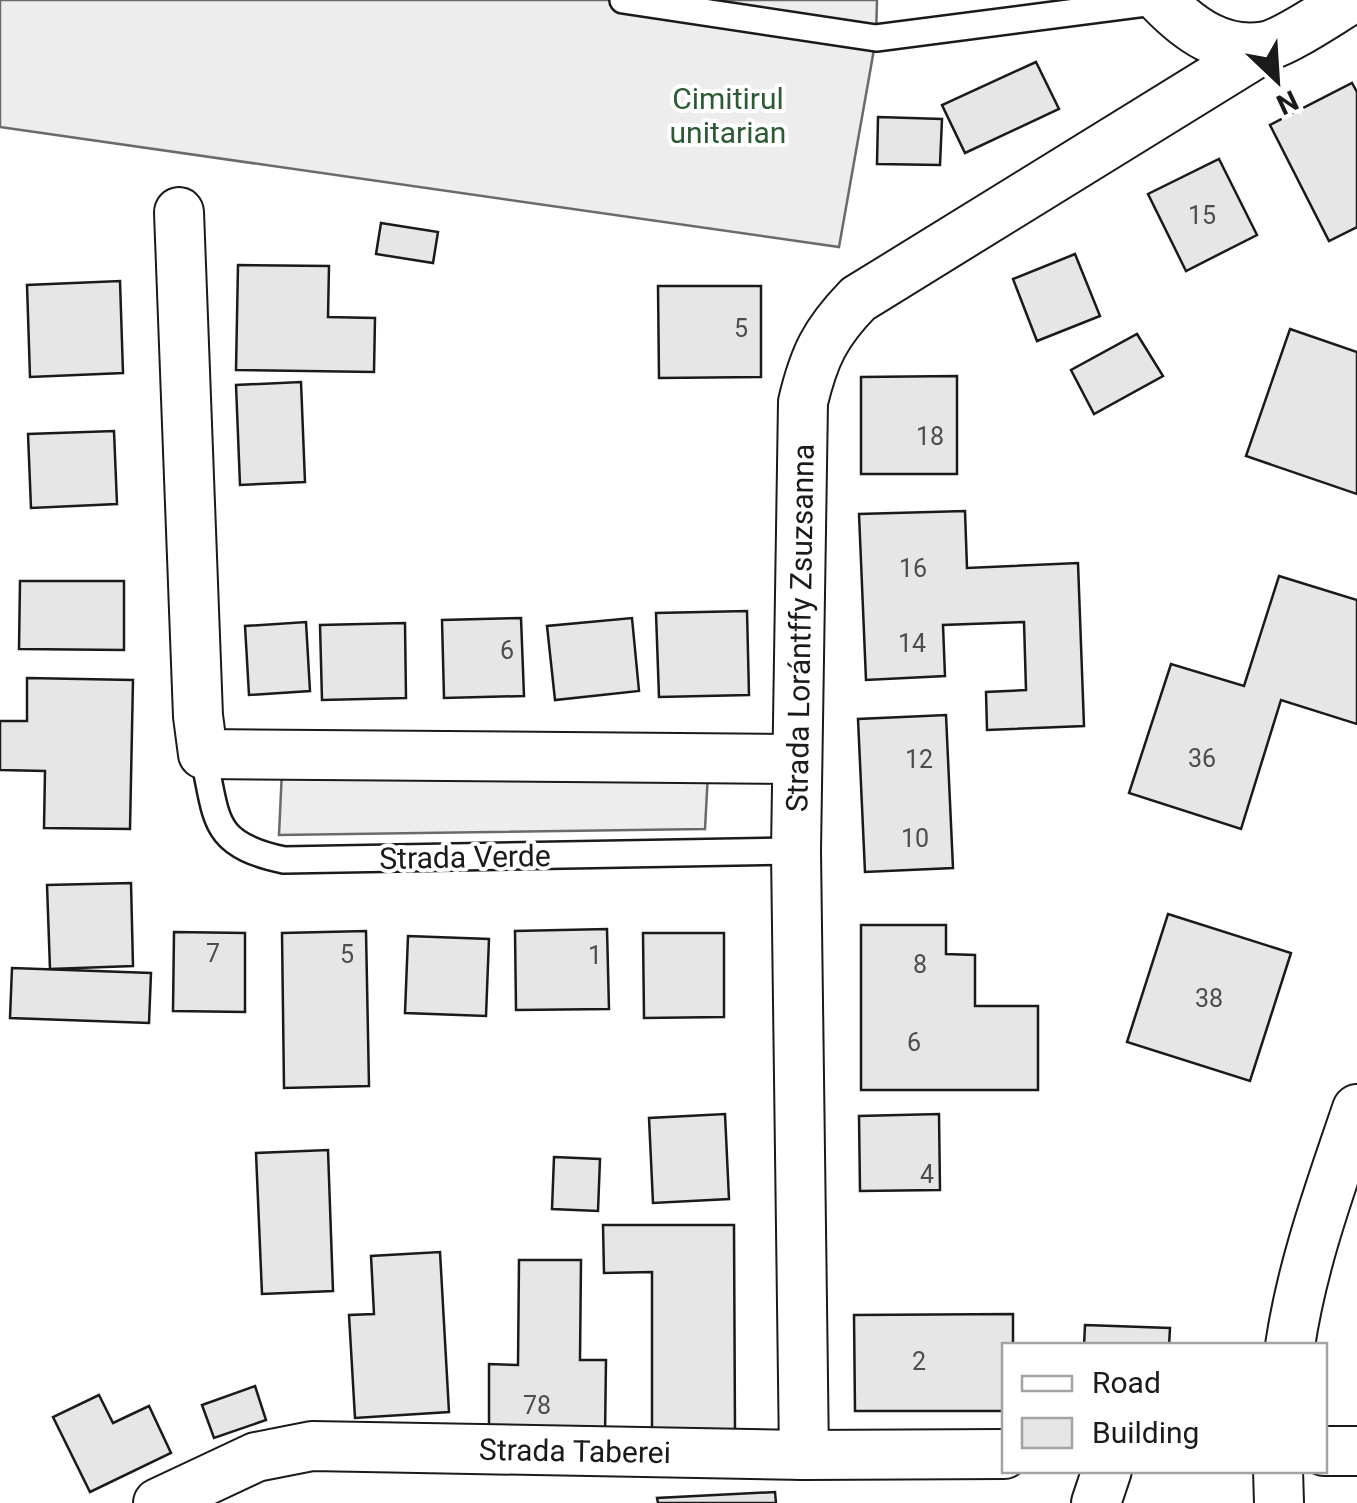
<svg xmlns="http://www.w3.org/2000/svg" width="1357" height="1503" viewBox="0 0 1357 1503" font-family="Roboto,sans-serif">
	<rect width="100%" height="100%" fill="#fff"/>
	<g fill="#ededed" stroke="#6a6a6a" stroke-width="2.5">
		<polygon points="0,0 877,0 876,38 839,247 0,127"/>
		<polygon points="282,770 708,773 705,829 279,835"/>
	</g>
	<g fill="#e6e6e6" stroke="#1a1a1a" stroke-width="2.5">
		<polygon points="1036,62 1059,109 965,153 942,105"/>
		<polygon points="1352,83 1357,92 1357,227 1329,241 1270,125"/>
		<polygon points="878,117 942,119 940,165 877,164"/>
		<polygon points="1219,159 1257,235 1186,271 1148,194"/>
		<polygon points="381,223 438,232 433,263 376,254"/>
		<polygon points="1075,254 1100,316 1037,341 1013,279"/>
		<polygon points="238,265 329,266 328,317 375,318 374,372 236,370"/>
		<polygon points="120,281 123,373 30,377 27,285"/>
		<polygon points="658,286 761,286 761,377 659,378"/>
		<polygon points="1290,329 1357,352 1357,494 1246,456"/>
		<polygon points="1137,334 1163,376 1094,414 1071,370"/>
		<polygon points="957,376 957,474 861,474 861,377"/>
		<polygon points="301,382 305,482 240,485 236,385"/>
		<polygon points="114,431 117,504 31,508 28,434"/>
		<polygon points="965,511 967,568 1078,563 1084,726 987,730 986,692 1026,690 1024,622 943,625 945,676 866,680 859,514"/>
		<polygon points="1279,576 1357,600 1357,724 1281,700 1241,829 1129,793 1171,664 1244,686"/>
		<polygon points="20,581 124,581 124,650 19,649"/>
		<polygon points="747,611 749,695 659,697 656,613"/>
		<polygon points="521,618 524,696 444,698 442,620"/>
		<polygon points="632,618 639,691 555,700 547,626"/>
		<polygon points="306,622 310,691 249,695 245,626"/>
		<polygon points="405,623 406,698 322,700 320,625"/>
		<polygon points="27,678 133,680 130,829 44,828 45,771 0,770 0,721 27,721"/>
		<polygon points="946,715 953,868 865,872 858,719"/>
		<polygon points="131,883 133,966 50,969 47,885"/>
		<polygon points="1168,914 1291,953 1250,1081 1127,1042"/>
		<polygon points="861,925 946,925 946,954 975,955 975,1006 1038,1006 1038,1090 861,1090"/>
		<polygon points="607,929 609,1009 516,1010 515,931"/>
		<polygon points="366,931 369,1086 284,1088 282,933"/>
		<polygon points="174,932 245,933 245,1012 173,1011"/>
		<polygon points="643,933 724,933 724,1017 644,1018"/>
		<polygon points="408,936 489,939 486,1016 405,1013"/>
		<polygon points="12,968 151,973 149,1023 10,1018"/>
		<polygon points="725,1114 729,1199 653,1203 649,1118"/>
		<polygon points="939,1114 940,1190 860,1191 859,1116"/>
		<polygon points="328,1150 333,1291 262,1294 256,1153"/>
		<polygon points="554,1157 600,1159 598,1211 552,1209"/>
		<polygon points="603,1225 734,1225 735,1432 652,1433 652,1272 604,1273"/>
		<polygon points="440,1252 449,1412 355,1418 349,1315 374,1314 371,1256"/>
		<polygon points="519,1260 581,1260 580,1360 606,1360 605,1437 489,1436 489,1364 518,1365"/>
		<polygon points="1013,1314 1013,1346 1004,1346 1004,1411 855,1411 854,1315"/>
		<polygon points="1085,1325 1170,1328 1169,1346 1084,1346"/>
		<polygon points="255,1386 266,1420 214,1438 202,1405"/>
		<polygon points="99,1395 113,1423 149,1406 171,1453 90,1492 53,1417"/>
		<polygon points="775,1492 776,1503 658,1503 657,1498"/>
	</g>
	<g fill="none" stroke-linecap="round" stroke-linejoin="round">
		<defs>
			<g id="lane">
				<polyline points="623,0 876,38 1161,1"/>
				<path d="M203 754C218 820 210 844 284 860L796 851"/>
			</g>
			<g id="street">
				<path d="M1161 0C1189 29 1222 54 1266 46 1284 43 1331 11 1350 0"/>
				<polyline points="179,212 198,716 203,754 797,759"/>
				<path d="M1290 1346C1302 1264 1331 1186 1357 1109"/>
				<polyline points="1324,1451 1357,1451"/>
				<path d="M804 1455 796 851 803 402C814 356 825 333 858 299L1268 46"/>
				<polyline points="1278,1470 1279,1503"/>
				<polyline points="158,1503 256,1457 312,1446 804,1455 1004,1454"/>
				<polyline points="1096,1503 1107,1470"/>
			</g>
		</defs>
		<use href="#lane" stroke="#1a1a1a" stroke-width="30"/>
		<use href="#street" stroke="#1a1a1a" stroke-width="52"/>
		<use href="#lane" stroke="#fff" stroke-width="25"/>
		<use href="#street" stroke="#fff" stroke-width="48"/>
	</g>
	<g text-anchor="middle" dominant-baseline="central" stroke-width="8" stroke-linejoin="round" paint-order="stroke">
		<g font-size="25" fill="#4d4d4d">
			<text x="1202" y="215">15</text>
			<text x="741" y="328">5</text>
			<text x="930" y="436">18</text>
			<text x="913" y="568">16</text>
			<text x="912" y="643">14</text>
			<text x="507" y="650">6</text>
			<text x="1202" y="758">36</text>
			<text x="919" y="759">12</text>
			<text x="915" y="838">10</text>
			<text x="213" y="953">7</text>
			<text x="347" y="954">5</text>
			<text x="595" y="955">1</text>
			<text x="920" y="964">8</text>
			<text x="1209" y="998">38</text>
			<text x="914" y="1042">6</text>
			<text x="927" y="1174">4</text>
			<text x="919" y="1361">2</text>
			<text x="537" y="1405">78</text>
		</g>
		<g font-size="30" fill="#2b5a34" stroke="#fff">
			<text x="728" y="98">Cimitirul<tspan x="728" dy="34">unitarian</tspan></text>
		</g>
		<g font-size="30" fill="#1a1a1a" stroke="#fff">
			<text transform="translate(800 628) rotate(-89)">Strada Lorántffy Zsuzsanna</text>
			<text transform="translate(465 857) rotate(-1)">Strada Verde</text>
			<text transform="translate(575 1451) rotate(1)">Strada Taberei</text>
		</g>
	</g>
	<rect x="1002" y="1343" width="325" height="130" fill="#ffffff" stroke="#a3a3a3" stroke-width="2.5"/>
	<rect x="1022" y="1376" width="50" height="15" fill="#ffffff" stroke="#a3a3a3" stroke-width="2.5"/>
	<text x="1092" y="1393" font-size="30" fill="#1a1a1a">Road</text>
	<rect x="1022" y="1418" width="50" height="30" fill="#e6e6e6" stroke="#a3a3a3" stroke-width="2.5"/>
	<text x="1092" y="1443" font-size="30" fill="#1a1a1a">Building</text>
	<g transform="translate(1277 80) rotate(155)" stroke="#ffffff" stroke-width="8" paint-order="stroke">
	<path d="M0-8L18 38L0 25L-18 38Z" fill="#1a1a1a"/>
	<text y="-15" font-size="28" font-weight="bold" text-anchor="middle" fill="#1a1a1a">N</text>
	</g>
</svg>
